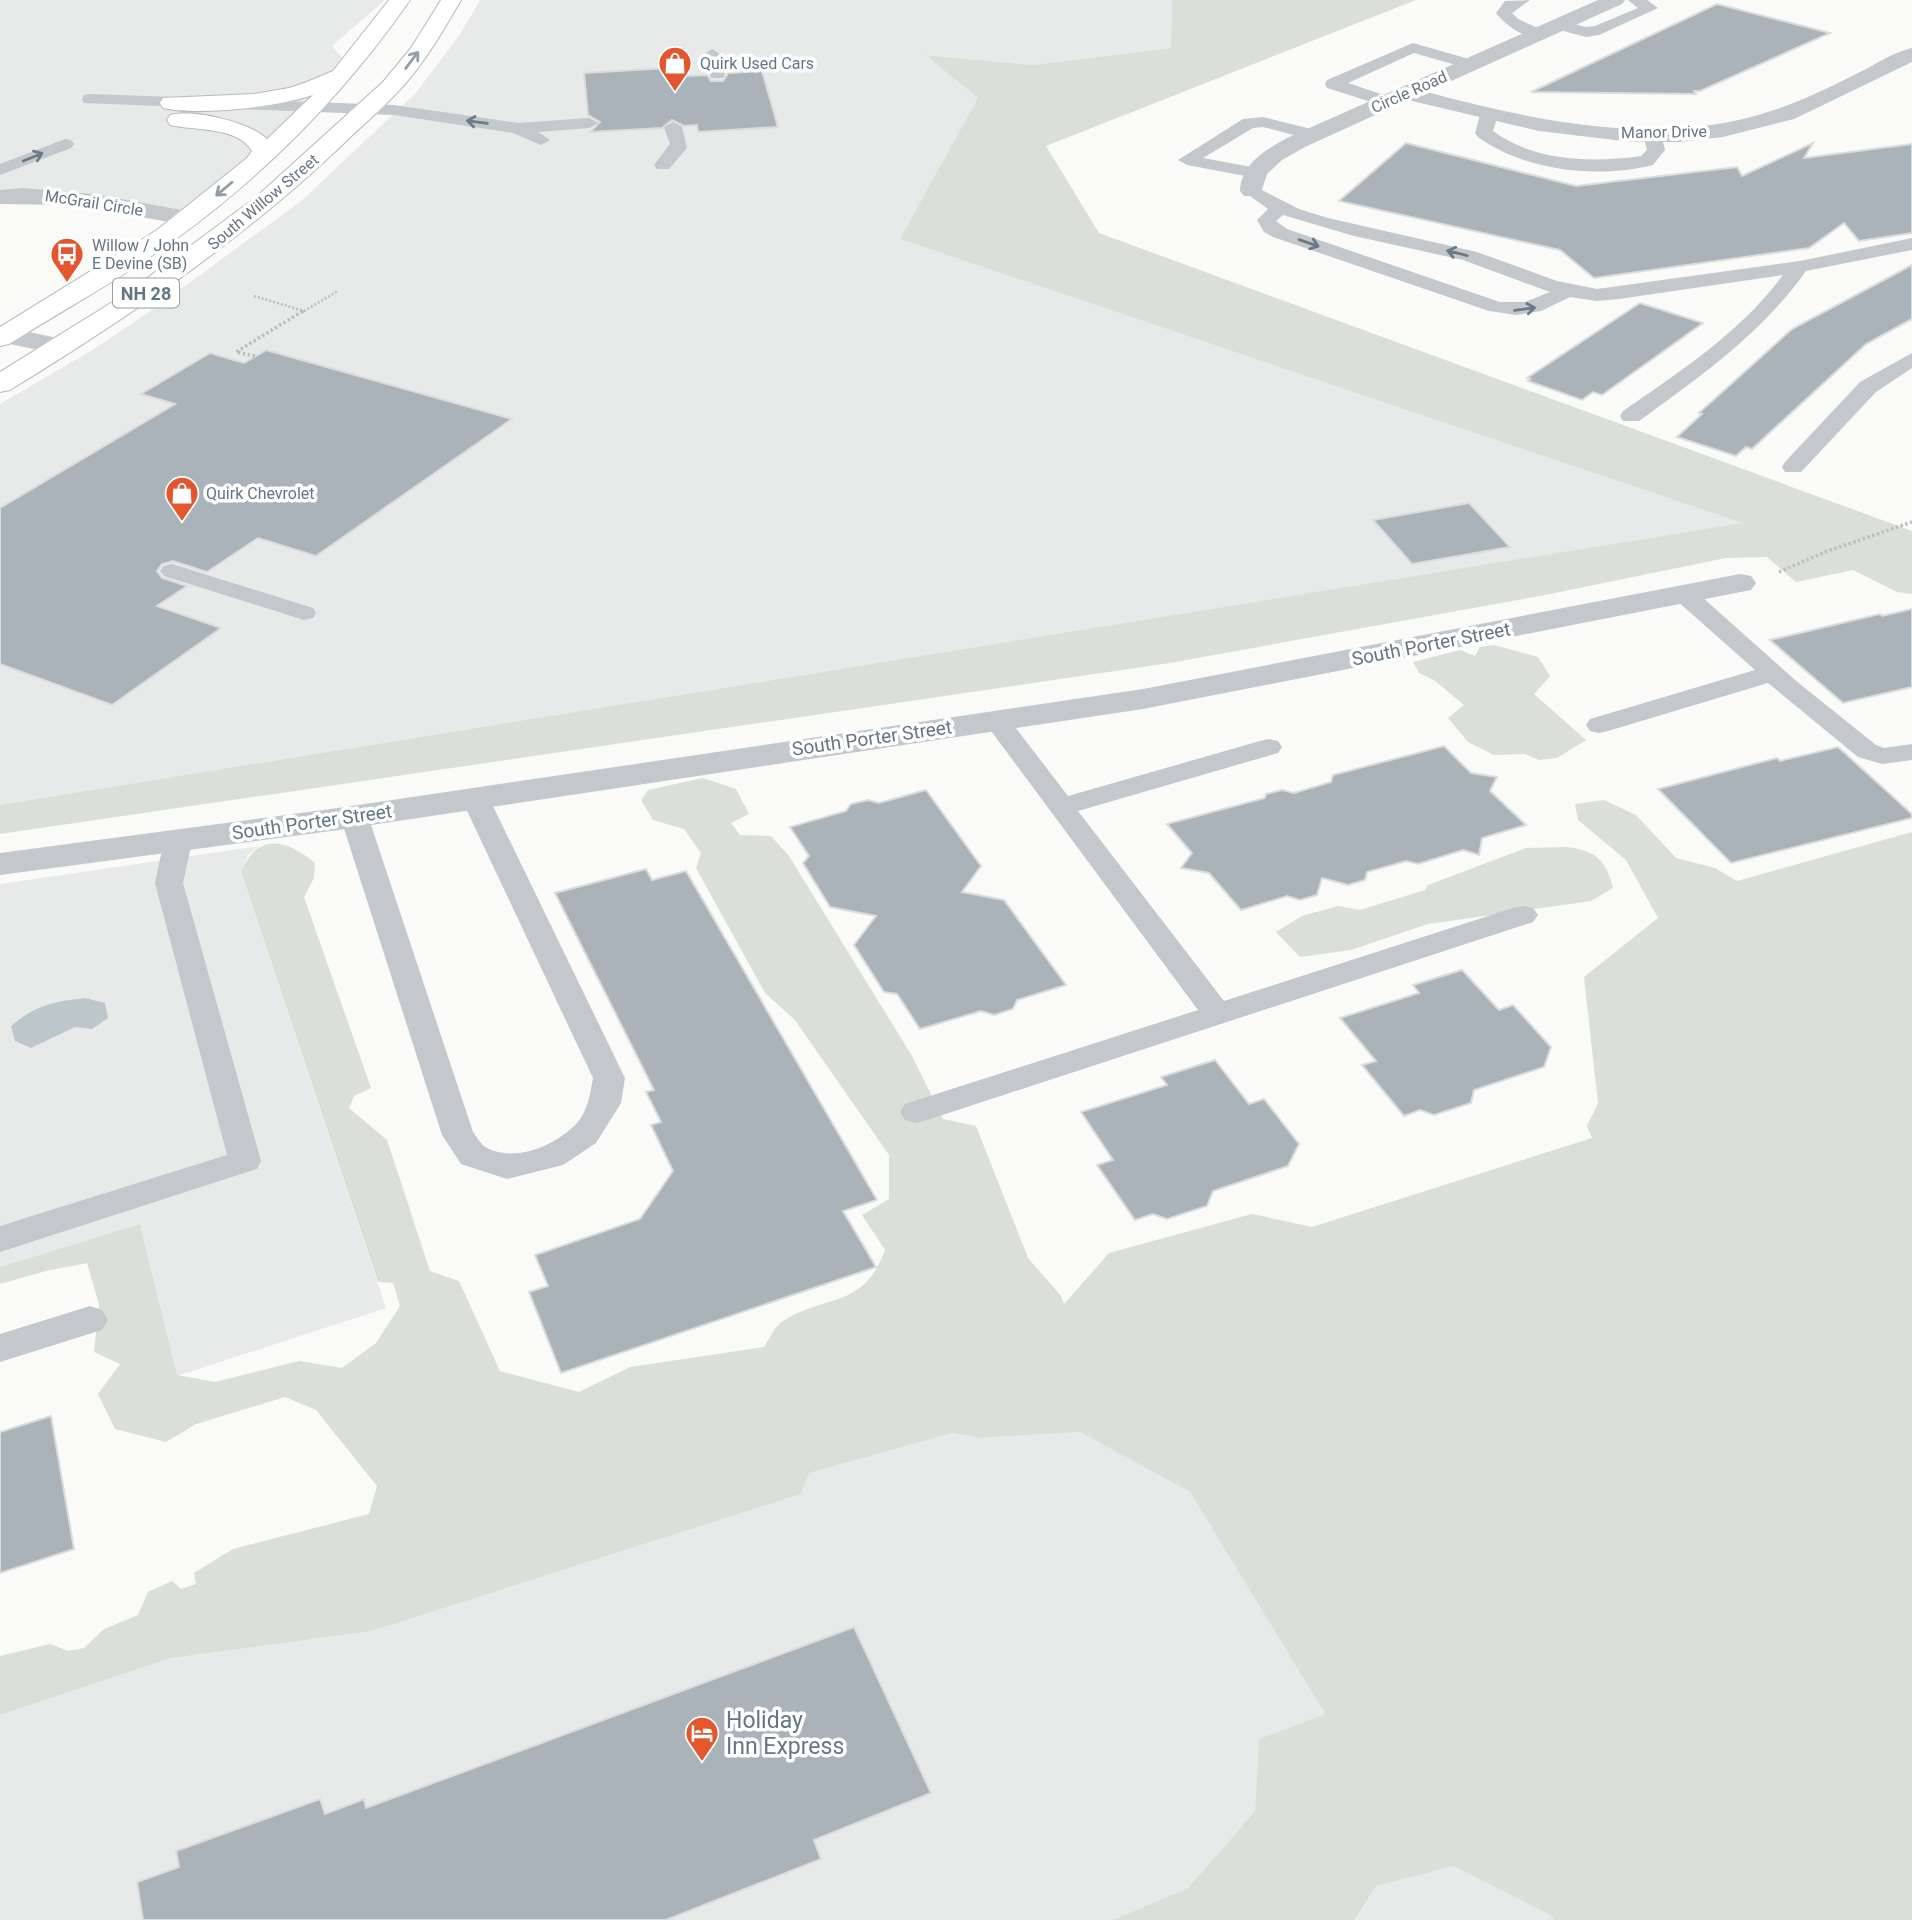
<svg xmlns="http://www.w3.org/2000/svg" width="1912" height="1920" viewBox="0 0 1912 1920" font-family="Roboto,sans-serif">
	<rect width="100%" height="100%" fill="#fafaf8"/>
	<g fill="#e8e9e9">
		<polygon points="0,0 385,0 332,46 349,66 187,218 0,197"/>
		<polygon points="480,0 1172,0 1171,48 1032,65 928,55 978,98 901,239 1745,523 0,805 0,404 94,349 152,310 300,202 415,94 461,33"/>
		<polygon points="260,846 248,855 241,873 386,1308 177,1376 140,1224 0,1267 0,884"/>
		<polygon points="1080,1432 1190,1492 1325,1714 1259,1739 1255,1811 1188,1888 1113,1920 0,1920 0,1715 172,1658 372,1631 801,1494 809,1473 953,1433 980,1438"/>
		<polygon points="1454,1866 1552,1916 1555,1920 1356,1920 1376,1886"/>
	</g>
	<g fill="#dadfd7">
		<polygon points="1172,0 1416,0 1046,146 1099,233 1912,531 1912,594 1897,592 1853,570 1796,582 1767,557 1726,558 1545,595 1170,663 0,834 0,805 1743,523 900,239 978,98 926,55 1032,65 1171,48"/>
		<polygon points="1494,645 1538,657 1550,676 1534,694 1586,740 1557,758 1539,760 1525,754 1494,755 1468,742 1448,718 1464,705 1434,680 1419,673 1413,662 1460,650 1475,656 1480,647"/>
		<path d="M703 778 736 789 749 814 731 823 740 835 771 836 789 856 912 1056 943 1119 976 1126 1028 1258 1061 1296 1064 1304 1109 1253 1252 1214 1312 1227 1592 1138 1587 1126 1598 1103 1584 977 1658 918 1626 860 1578 820 1575 804 1604 800 1636 815 1676 858 1715 868 1737 881 1912 832V1920H1555L1552 1916 1454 1866 1376 1886 1355 1920H1113L1188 1888 1255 1811 1259 1739 1325 1714 1190 1492 1080 1432 980 1438 953 1433 809 1473 801 1494 372 1631 172 1658 0 1715V1656L50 1644 68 1651 84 1648 104 1629 138 1615 148 1592 172 1581 181 1589 196 1584 194 1573 233 1549 369 1514 377 1486 316 1410 285 1397 196 1424 166 1442 115 1429 98 1394 120 1364 94 1352 99 1304 87 1263 46 1271 0 1284V1267L140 1224 177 1375 215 1382 299 1361 342 1368 376 1343 400 1306 393 1283 378 1282 241 872C258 832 286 839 315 863L314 878 304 897 371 1088 354 1096 349 1108 387 1140 430 1271 459 1281 500 1371 579 1392 630 1367 764 1347C769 1339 775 1326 783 1321 827 1293 863 1310 885 1250L862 1215 889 1199V1155L795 1020 765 993 696 868 701 853 684 829 653 820 641 800 648 790Z"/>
		<path d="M1567 847C1596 851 1606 860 1613 888L1591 901 1428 924 1351 950 1300 957 1276 932 1302 916 1338 906 1360 910 1425 890 1428 885 1526 848Z"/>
	</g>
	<path fill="#bbc7cb" d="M85 998 105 1003 108 1018 92 1029 75 1027 31 1048 15 1041 11 1026C36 1005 52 1002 85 998Z"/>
	<g fill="#aab3b9" stroke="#dcdcda" stroke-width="2">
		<polygon points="1717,4 1830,33 1700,91 1694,91 1696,94 1531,92"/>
		<polygon points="685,67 687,76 707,75 711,81 723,81 728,73 762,71 778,127 698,132 697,125 684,126 672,120 662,128 590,132 600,122 588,115 584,73"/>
		<polygon points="1406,143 1576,186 1737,167 1742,176 1813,143 1804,158 1912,144 1912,233 1859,241 1844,223 1809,248 1594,278 1560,250 1339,201"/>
		<polygon points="1912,265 1912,319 1866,344 1752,449 1746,447 1736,456 1677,437 1702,414 1699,413 1792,329"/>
		<polygon points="1640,303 1703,323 1602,395 1593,392 1582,400 1528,381 1530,379 1527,378"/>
		<polygon points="266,350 512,419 316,556 258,538 207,572 173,561 162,564 157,571 162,578 187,586 157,606 221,628 112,705 0,664 0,508 175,404 141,394 210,353 244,363"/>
		<polygon points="1469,503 1510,547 1412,564 1373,520"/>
		<polygon points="1912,609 1912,687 1843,703 1770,640 1880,614 1882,616"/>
		<polygon points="1444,746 1471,773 1497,777 1490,791 1526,825 1482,838 1479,855 1463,850 1418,864 1406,861 1367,872 1365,880 1348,885 1322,878 1317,895 1300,900 1287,896 1241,910 1209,873 1181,868 1192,853 1167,824 1265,798 1266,794 1282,790 1294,793 1331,782 1333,775"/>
		<polygon points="1838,747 1912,814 1912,818 1731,863 1658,789 1777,758 1780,761"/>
		<polygon points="926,790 981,866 962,892 1004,900 1066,985 1017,1000 1013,1009 994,1015 981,1011 920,1029 897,994 884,992 854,945 876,916 830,907 803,863 809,856 790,827 846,811 851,804 868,800 879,803"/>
		<polygon points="646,869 652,880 686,871 877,1200 843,1211 876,1267 561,1373 529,1292 548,1286 535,1255 640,1219 673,1171 651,1125 661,1122 646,1092 654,1090 555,893"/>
		<polygon points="1462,970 1499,1010 1513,1005 1551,1047 1544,1067 1474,1090 1471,1103 1434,1115 1420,1110 1404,1116 1362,1065 1376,1061 1340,1018 1419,993 1413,985"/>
		<polygon points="1215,1060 1249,1104 1264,1099 1299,1144 1288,1166 1213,1191 1207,1206 1167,1219 1153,1214 1135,1220 1097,1165 1113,1160 1081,1112 1167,1085 1161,1077"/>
		<polygon points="51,1416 74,1549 0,1573 0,1432"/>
		<polygon points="854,1627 931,1793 814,1840 821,1859 666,1920 143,1920 137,1882 179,1867 176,1851 320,1799 325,1814 364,1799 366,1808"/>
	</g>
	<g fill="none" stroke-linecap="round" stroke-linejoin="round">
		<defs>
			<g id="primary">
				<path d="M389 0H410C346 92 267 173 176 239 124 277 65 309 9 344L0 346V327L157 230 247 158 252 151C237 126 195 131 170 125L167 120 170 115C195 109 249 122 267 139L313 95C278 107 198 116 163 108L160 103 163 98 254 94 289 88 307 82 333 71Z"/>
				<path d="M441 0H461C444 29 427 59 405 84 385 107 361 126 340 147 240 242 127 318 10 390L0 392V372L127 293 255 198 383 82 411 48Z"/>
			</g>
		</defs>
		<use href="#primary" stroke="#b5babe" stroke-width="2"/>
		<g stroke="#bbbfc2" stroke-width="2.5" stroke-dasharray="2 2" stroke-linecap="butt">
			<polyline points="254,296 304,311 302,312"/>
			<polyline points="304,311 338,291"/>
		</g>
		<g stroke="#bbbfc2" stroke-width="3.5" stroke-dasharray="2.5 2.5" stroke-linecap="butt">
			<polyline points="255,356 236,352 303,311"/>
			<polyline points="1779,572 1825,552 1912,522"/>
		</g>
		<g fill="#c3c8cc" fill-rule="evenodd">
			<path d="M1530 0 1512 13 1518 19 1544 31 1546 34 1544 37C1527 41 1506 26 1496 13L1505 1Z"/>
			<polygon points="1628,0 1647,0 1658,8 1599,35 1586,37 1552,28 1550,25 1558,20 1586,27 1595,26 1638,8"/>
			<polygon points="1413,43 1476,61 1478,64 1470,69 1414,53 1348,83 1393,98 1396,102 1387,107 1327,88 1325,84 1327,80"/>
			<polygon points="712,49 720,54 725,74 723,78 711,78 704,54"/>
			<polygon points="90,94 394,105 518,123 589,118 598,123 589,128 538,132 550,140 541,145 513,133 394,115 84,103 82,99 84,95"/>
			<path d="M1489 110 1498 115 1493 131C1535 162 1592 163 1641 156L1647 150 1643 134 1652 129 1661 134 1665 150 1653 165C1597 179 1525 171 1478 137L1475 133 1480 115Z"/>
			<polygon points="1263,117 1319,131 1322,135 1313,140 1263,127 1253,128 1203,158 1262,169 1265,173 1256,178 1187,165 1178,160 1243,119"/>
			<polygon points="673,122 682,127 687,148 669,169 657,169 654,165 670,144 664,127"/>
			<polygon points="65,139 71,140 74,144 71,148 0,175 0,164"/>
			<path d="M1252 185 1299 209 1328 218 1477 252 1557 281 1597 289 1800 261 1912 238V250L1806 271C1761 334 1701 376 1639 421H1623L1620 416 1623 411C1681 371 1741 332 1783 275L1619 299 1597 301 1570 297 1541 311 1516 315 1489 311 1273 237 1264 232 1257 220 1268 209 1243 191ZM1283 215 1354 236 1463 260 1550 292 1525 302H1500L1287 229 1276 221Z"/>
			<polygon points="1912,353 1912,368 1876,392 1801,472 1785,472 1782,467 1785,462 1860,382"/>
			<polygon points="172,564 313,608 316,613 313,618 304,620 164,576 160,571 164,566"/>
			<polygon points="1684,587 1693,589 1795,680 1876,745 1884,748 1912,744 1912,760 1882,764 1858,757 1768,683 1608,731 1599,733 1590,731 1586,725 1590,719 1755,670 1675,599 1672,594 1675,589"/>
			<polygon points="996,712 1005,714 1068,796 1260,741 1269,739 1278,741 1282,747 1278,753 1078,811 1224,1001 1513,908 1523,906 1533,908 1538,915 1533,922 927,1120 916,1123 905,1120 900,1112 905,1104 1198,1010 983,720 987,714"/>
			<path d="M475 790 485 792 489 798 625 1078 621 1103 596 1143 563 1165 507 1179 461 1164 442 1135 340 816 344 810 354 808 364 810 368 816 473 1132C477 1137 481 1145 487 1148 514 1162 552 1147 573 1127 587 1115 590 1096 593 1078L461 798 465 792Z"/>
			<polygon points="178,832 188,835 192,841 183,883 261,1161 257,1169 0,1252 0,1226 227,1155 155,883 164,841 168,835"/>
			<polygon points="90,1306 102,1310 108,1320 102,1330 0,1362 0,1334"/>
		</g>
		<g fill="#c3c8cc" fill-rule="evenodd">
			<path d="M1598 0H1625L1622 4 1427 92C1539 122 1664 149 1777 109 1807 99 1836 84 1864 70 1879 62 1895 52 1912 48V62L1794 119 1723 137 1678 142H1632L1539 131 1408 100 1305 147 1282 160 1267 174 1260 196H1244L1240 191C1241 163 1267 149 1289 137Z"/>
			<polygon points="23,188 94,194 187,211 196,213 199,218 196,223 187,225 70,205 0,204 0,190"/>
			<polygon points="0,326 72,341 76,347 72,353 63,355 0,342"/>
			<polygon points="1740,574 1751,576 1756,583 1751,590 1143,709 338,830 0,875 0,853 338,808 1143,689"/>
		</g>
		<use href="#primary" fill="#fff" fill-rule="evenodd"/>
	</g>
	<defs><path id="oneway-shaft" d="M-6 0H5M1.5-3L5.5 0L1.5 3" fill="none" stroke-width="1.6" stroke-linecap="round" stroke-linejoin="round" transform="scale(1.75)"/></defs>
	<g stroke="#939fa8">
		<use href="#oneway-shaft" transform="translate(412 60) rotate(-53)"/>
		<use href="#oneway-shaft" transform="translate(224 189) rotate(140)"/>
	</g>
	<g stroke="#6a7a87">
		<use href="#oneway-shaft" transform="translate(477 122) rotate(-173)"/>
		<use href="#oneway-shaft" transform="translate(33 157) rotate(-22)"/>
		<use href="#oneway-shaft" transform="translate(1309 243) rotate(19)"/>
		<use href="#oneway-shaft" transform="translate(1457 253) rotate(-166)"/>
		<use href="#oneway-shaft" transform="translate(1525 309) rotate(-8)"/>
	</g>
	<defs>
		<symbol id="shop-pin" viewBox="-11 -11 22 30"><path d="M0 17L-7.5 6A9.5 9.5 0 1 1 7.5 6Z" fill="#e4572e" stroke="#fff"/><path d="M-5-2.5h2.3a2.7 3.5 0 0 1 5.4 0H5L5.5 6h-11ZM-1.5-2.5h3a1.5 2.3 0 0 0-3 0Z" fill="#fff"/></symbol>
		<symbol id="bus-pin" viewBox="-11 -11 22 30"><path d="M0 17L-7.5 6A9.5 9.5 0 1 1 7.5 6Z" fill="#e4572e" stroke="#fff"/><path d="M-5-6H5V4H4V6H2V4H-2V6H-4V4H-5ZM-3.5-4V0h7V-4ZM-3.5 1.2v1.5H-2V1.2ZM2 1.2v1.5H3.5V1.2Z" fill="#fff"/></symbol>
		<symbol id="hotel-pin" viewBox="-11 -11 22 30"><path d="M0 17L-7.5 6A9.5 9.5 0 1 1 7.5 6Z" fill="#e4572e" stroke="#fff"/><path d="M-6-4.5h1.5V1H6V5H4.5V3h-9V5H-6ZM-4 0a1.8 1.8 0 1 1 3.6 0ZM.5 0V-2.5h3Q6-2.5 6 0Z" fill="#fff"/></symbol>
	</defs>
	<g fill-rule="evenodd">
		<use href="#shop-pin" x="656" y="44" width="38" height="52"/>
		<use href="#bus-pin" x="48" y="235" width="38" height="52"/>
		<use href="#shop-pin" x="163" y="474" width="38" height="52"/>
		<use href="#hotel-pin" x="683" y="1714" width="38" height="52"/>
	</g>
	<g text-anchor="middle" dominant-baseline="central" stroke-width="7" stroke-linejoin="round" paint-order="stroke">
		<g font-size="16" fill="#657683" stroke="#fff" text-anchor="start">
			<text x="700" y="63">Quirk Used Cars</text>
			<text x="92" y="245">Willow / John<tspan x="92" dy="18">E Devine (SB)</tspan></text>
			<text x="206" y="493">Quirk Chevrolet</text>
		</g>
		<g font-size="16" fill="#657683" stroke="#fff">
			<text transform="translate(1409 92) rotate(-24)">Circle Road</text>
			<text transform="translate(1664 132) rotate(-1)">Manor Drive</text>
			<text transform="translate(263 202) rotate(-40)">South Willow Street</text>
			<text transform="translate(94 203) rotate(9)">McGrail Circle</text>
		</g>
		<rect fill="#fff" stroke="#939fa8" stroke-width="2" x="113" y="278.5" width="66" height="29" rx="5"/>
		<g font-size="18" font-weight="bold" fill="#657683">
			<text x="146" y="293">NH 28</text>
		</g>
		<g font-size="19" fill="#657683" stroke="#fff">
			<text transform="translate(1431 644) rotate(-11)">South Porter Street</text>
			<text transform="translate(872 738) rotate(-8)">South Porter Street</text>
			<text transform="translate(312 822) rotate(-8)">South Porter Street</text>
		</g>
		<g font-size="23" fill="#657683" stroke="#fff" text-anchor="start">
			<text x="726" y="1720">Holiday<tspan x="726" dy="26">Inn Express</tspan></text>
		</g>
	</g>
</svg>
